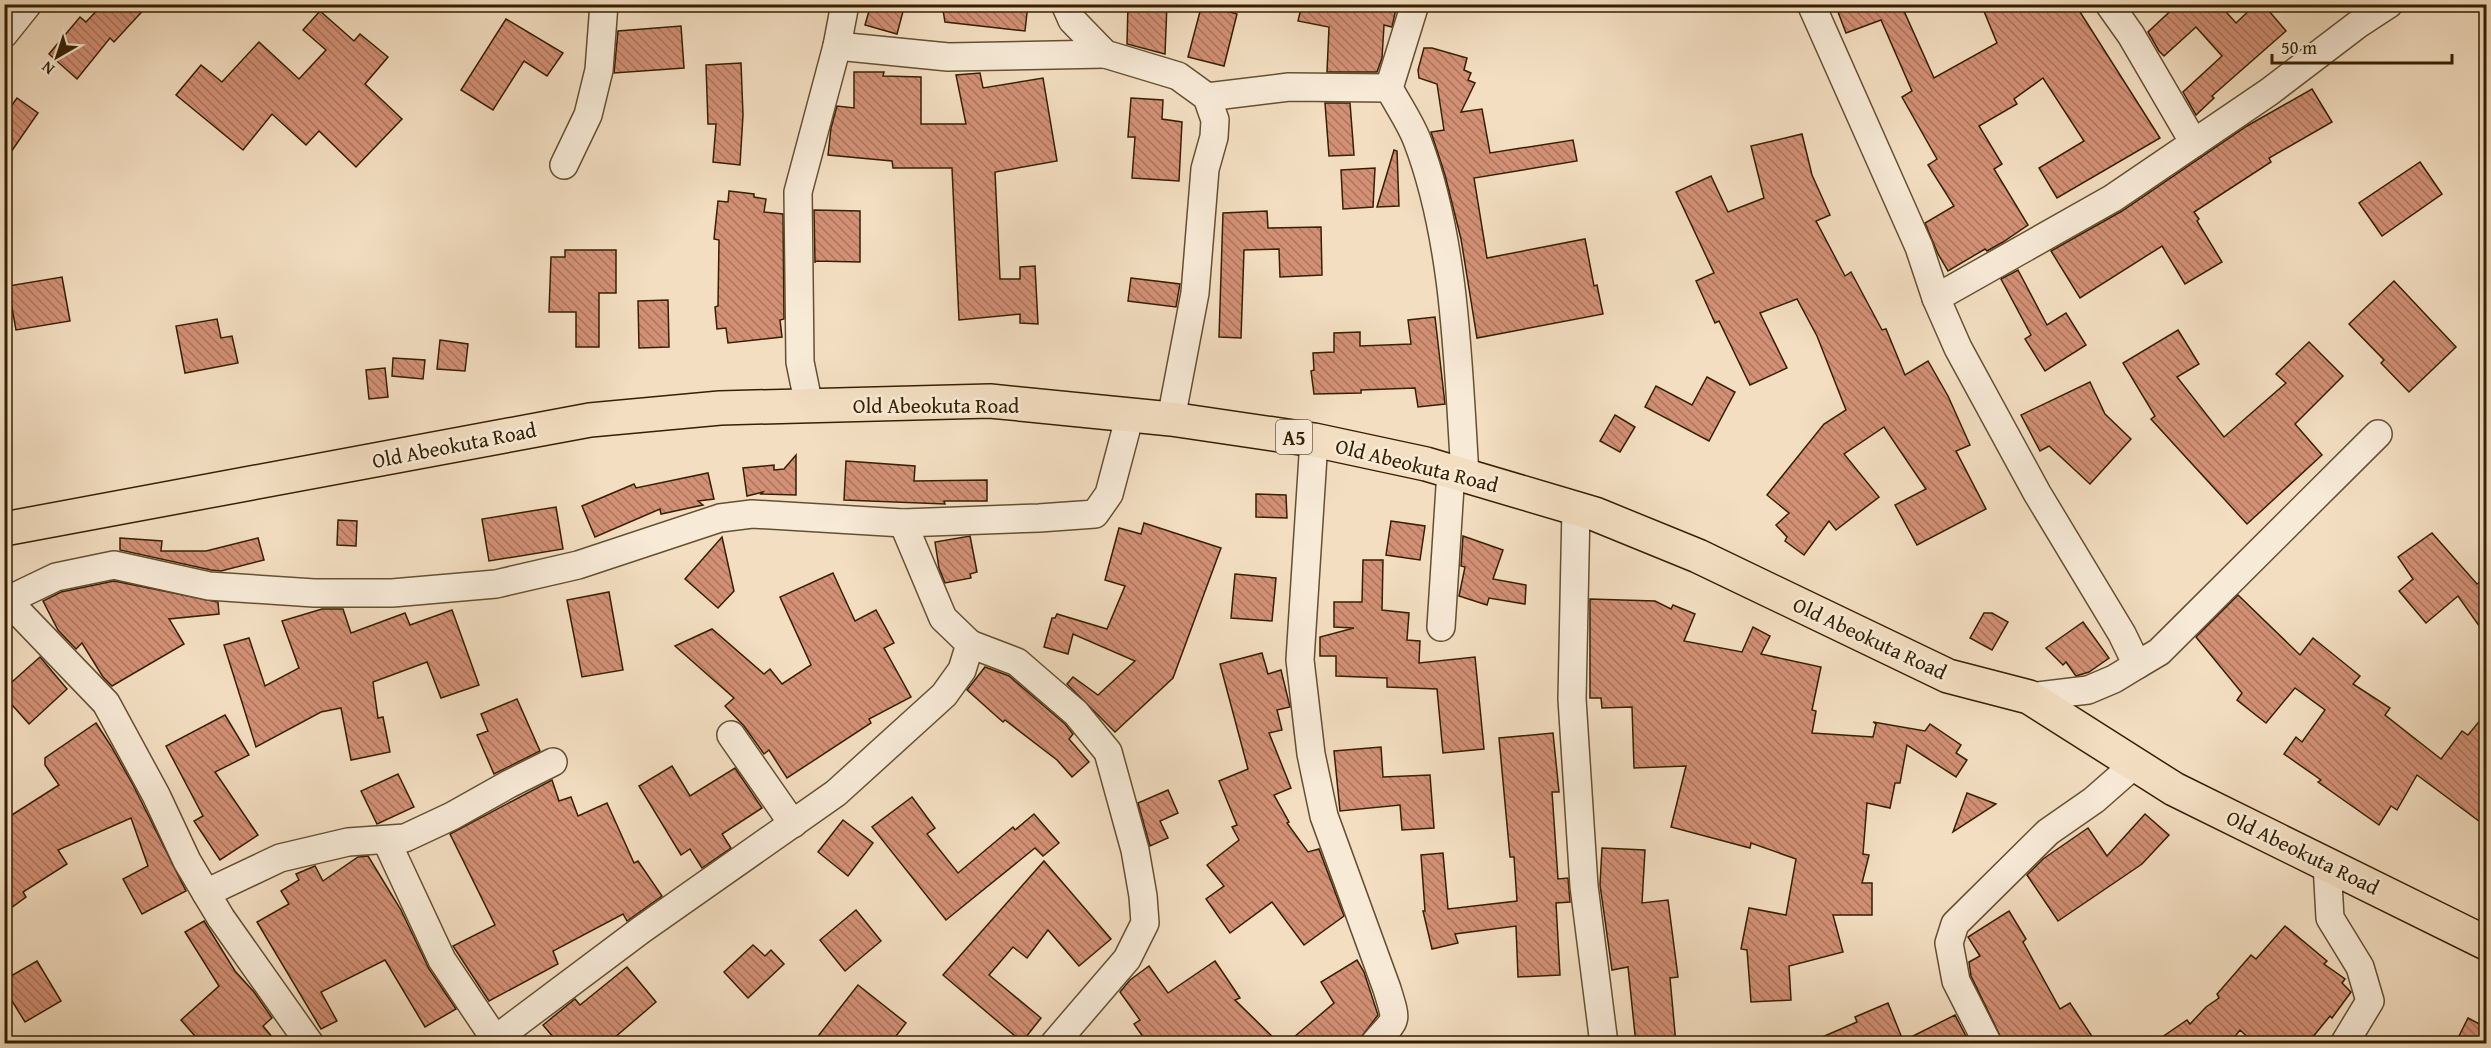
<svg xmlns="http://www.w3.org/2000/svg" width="2491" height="1048" viewBox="0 0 2491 1048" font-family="'Gentium Book Plus',serif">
	<defs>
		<pattern id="building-back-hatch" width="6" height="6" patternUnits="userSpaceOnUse" patternTransform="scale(1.5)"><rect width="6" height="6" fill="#d39076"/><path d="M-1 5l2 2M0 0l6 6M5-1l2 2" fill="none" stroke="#ac755e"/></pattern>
	</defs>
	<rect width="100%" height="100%" fill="#f3dec1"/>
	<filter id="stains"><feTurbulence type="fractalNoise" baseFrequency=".00333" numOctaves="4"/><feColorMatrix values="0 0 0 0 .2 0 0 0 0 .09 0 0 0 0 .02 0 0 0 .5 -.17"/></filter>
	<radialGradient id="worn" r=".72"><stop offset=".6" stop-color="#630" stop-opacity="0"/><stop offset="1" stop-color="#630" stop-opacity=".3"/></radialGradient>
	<g fill="url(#building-back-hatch)" stroke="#352000" stroke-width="1.5">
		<polygon points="103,4 149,4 114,42 110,38 77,79 49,54 80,17 86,22"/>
		<polygon points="871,4 905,4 897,34 865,25"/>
		<polygon points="942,4 1028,4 1025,31 945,22"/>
		<polygon points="1128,4 1167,4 1165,54 1127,44"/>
		<polygon points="1202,4 1237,14 1224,66 1188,57"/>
		<polygon points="1302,4 1397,4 1392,27 1384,25 1382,58 1377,72 1327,72 1329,27 1298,21"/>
		<polygon points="1835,4 1916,4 1904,11 1934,78 1997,43 1981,4 2075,4 2160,138 2057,198 2039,168 2084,141 2043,78 2014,99 2017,104 1979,126 2002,164 1994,169 2028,225 2003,242 1987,251 1985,249 1948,271 1938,254 1925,223 1954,206 1928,165 1937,159 1902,97 1912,91 1881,20 1846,33"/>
		<polygon points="2178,4 2219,4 2236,23 2256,4 2263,4 2286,31 2212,96 2214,98 2196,115 2183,92 2222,56 2196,27 2164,56 2159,51 2148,32"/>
		<polygon points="320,11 354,41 360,34 388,57 365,84 402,119 356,167 319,131 306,145 272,114 243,150 176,95 201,65 222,82 259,42 299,79 326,50 303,30"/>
		<polygon points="506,19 563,53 547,76 524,61 493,110 461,90"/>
		<polygon points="681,26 684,68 614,73 618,31"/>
		<polygon points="1424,48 1432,48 1467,58 1464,70 1471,73 1468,80 1475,83 1461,112 1482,109 1490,153 1573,140 1577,161 1474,178 1487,258 1585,239 1594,286 1597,285 1603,314 1477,338 1461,239 1445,175 1431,132 1444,130 1437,84 1419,78 1418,70"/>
		<polygon points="741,63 743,115 740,165 713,162 716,124 708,124 706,65"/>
		<polygon points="854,72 884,72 883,76 921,77 921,124 966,124 956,75 980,73 983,88 1043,78 1057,161 995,172 1000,279 1020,279 1020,267 1035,266 1038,324 1020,323 1020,314 959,320 952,168 893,168 892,161 828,155 831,128 837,106 854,108"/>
		<polygon points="2312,89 2332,122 2269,158 2271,162 2194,212 2199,219 2197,221 2222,262 2185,284 2162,246 2080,298 2051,251 2122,211 2247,126"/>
		<polygon points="17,98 38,113 4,162 4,116"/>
		<polygon points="1131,98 1163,100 1162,119 1182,122 1179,181 1132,178 1135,137 1128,137"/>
		<polygon points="1325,103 1350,103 1354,155 1329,156"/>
		<polygon points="1802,134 1812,175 1830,215 1816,221 1845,276 1851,272 1882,330 1886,329 1905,375 1928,361 1948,396 1970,445 1956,451 1986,509 1917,545 1895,505 1926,489 1884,427 1844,454 1879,497 1836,530 1829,521 1804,555 1785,541 1787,537 1776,525 1789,513 1767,495 1824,424 1846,410 1817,336 1797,299 1760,313 1787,368 1750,385 1719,321 1715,323 1696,281 1714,273 1676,192 1711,176 1728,212 1764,198 1751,146"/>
		<polygon points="1394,150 1397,151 1399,206 1377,207"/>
		<polygon points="2420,162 2442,194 2382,236 2359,203"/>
		<polygon points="1375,168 1373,207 1343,209 1341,170"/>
		<polygon points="729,191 754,194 754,197 766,199 764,212 783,214 784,319 780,320 782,337 728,343 726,328 717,329 715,307 718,306 719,240 714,239 718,201 728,202"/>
		<polygon points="814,210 860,211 860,262 815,261 815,263"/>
		<polygon points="1267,211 1268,228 1321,227 1322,275 1280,277 1279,249 1244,250 1241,338 1219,337 1223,213"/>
		<polygon points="565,250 616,250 616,293 599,293 599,347 576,347 576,312 549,312 551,257 565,257"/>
		<polygon points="2018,270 2047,325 2066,313 2086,345 2045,371 2025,339 2031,335 2001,279"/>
		<polygon points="62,277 70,321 16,330 8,286"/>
		<polygon points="1131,278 1180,284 1176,307 1128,301"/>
		<polygon points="2394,281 2456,347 2409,392 2381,363 2384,360 2349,324"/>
		<polygon points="668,300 669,347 639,348 638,301"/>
		<polygon points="1435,317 1445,404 1418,407 1415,388 1361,390 1361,393 1314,394 1311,371 1314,370 1313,353 1334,352 1334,333 1360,332 1360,346 1411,344 1408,320"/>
		<polygon points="217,319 221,338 232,336 238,363 185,373 176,326"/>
		<polygon points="2178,330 2199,364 2177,377 2224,437 2286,383 2276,374 2309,342 2343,376 2295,424 2322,455 2247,524 2151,419 2155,416 2123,363"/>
		<polygon points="440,340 468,344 465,371 437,369"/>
		<polygon points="393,358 425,360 423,379 392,376"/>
		<polygon points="385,368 388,397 369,399 366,370"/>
		<polygon points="1707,377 1735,392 1709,441 1645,407 1656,386 1692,405"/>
		<polygon points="2090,382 2105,414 2131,439 2090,484 2049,446 2040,451 2021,415"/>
		<polygon points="1615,415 1635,427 1620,452 1600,441"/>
		<polygon points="796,455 796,495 761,494 763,492 747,496 743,468 774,465 774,470 784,469"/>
		<polygon points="846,461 915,466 914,481 987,480 987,501 944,501 945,504 844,500"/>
		<polygon points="708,473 714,499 698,501 703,505 661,514 660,509 595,537 582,506 634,484 636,488"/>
		<polygon points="1256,494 1286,495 1287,518 1256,517"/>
		<polygon points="556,507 563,549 489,561 482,519"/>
		<polygon points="338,520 357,521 356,546 337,545"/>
		<polygon points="1391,521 1425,526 1420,560 1386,555"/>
		<polygon points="1144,523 1221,548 1173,678 1115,732 1067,684 1073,677 1098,695 1135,661 1073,634 1068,654 1044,647 1052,618 1055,618 1057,614 1107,629 1125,586 1105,580 1119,528 1141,534"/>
		<polygon points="2432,533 2477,584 2487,577 2487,637 2458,596 2426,623 2399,591 2413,579 2398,557"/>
		<polygon points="970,536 977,572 970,574 971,578 945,583 939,568 935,542"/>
		<polygon points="1463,536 1503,550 1493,579 1526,585 1525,604 1489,598 1487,605 1459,596 1465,567 1461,566"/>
		<polygon points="722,537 734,591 718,608 685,579"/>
		<polygon points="120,538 162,541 161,551 206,551 258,538 264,560 221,571 211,570 120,550"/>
		<polygon points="1363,560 1383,560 1382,610 1409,613 1407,640 1420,641 1419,663 1475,657 1484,749 1443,753 1437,689 1387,687 1387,678 1336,676 1336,656 1320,656 1320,637 1354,628 1334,627 1334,602 1362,602"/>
		<polygon points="833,573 855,621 876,610 894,643 884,648 911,697 869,719 871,723 787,778 769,750 764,754 744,726 725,706 734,698 675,646 712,629 764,674 770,669 782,684 811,665 780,597"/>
		<polygon points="1235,574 1276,578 1272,621 1231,618"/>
		<polygon points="114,581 218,602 219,614 169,619 184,644 112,686 103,677 82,643 76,649 58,630 43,601 61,592"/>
		<polygon points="609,592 623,670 582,677 567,600"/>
		<polygon points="2238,595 2300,655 2313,638 2360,676 2353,684 2390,708 2385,715 2441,759 2462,731 2468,735 2487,712 2487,827 2417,775 2397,810 2391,806 2379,825 2318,782 2321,780 2284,754 2296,737 2302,742 2325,710 2295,688 2266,723 2237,700 2242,693 2196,637"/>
		<polygon points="1590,599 1655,601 1671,609 1673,605 1695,614 1684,641 1742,652 1753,627 1770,636 1761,654 1821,667 1812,710 1816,711 1812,733 1873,737 1876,724 1873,722 1925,731 1930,724 1961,745 1956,753 1967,760 1956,777 1907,745 1900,783 1895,783 1890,808 1867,803 1863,854 1869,855 1862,883 1872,883 1872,915 1833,915 1843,952 1789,966 1791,1000 1751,1002 1747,950 1741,949 1749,908 1786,915 1796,859 1751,843 1750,848 1671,827 1686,766 1634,768 1632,707 1602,708 1601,698 1590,698"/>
		<polygon points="322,609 343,609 351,633 405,613 410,625 452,610 479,685 441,698 427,662 373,682 378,718 383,717 390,752 351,760 341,708 321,712 256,747 224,645 249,638 265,686 299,668 282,621"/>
		<polygon points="1984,613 1992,613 2008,622 1992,650 1970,638"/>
		<polygon points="2083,622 2109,658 2089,672 2076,676 2066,662 2063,665 2046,648"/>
		<polygon points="1262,653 1268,674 1281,670 1290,707 1277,710 1282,730 1269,733 1291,788 1274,795 1289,822 1287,823 1308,852 1319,849 1344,916 1304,945 1272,902 1230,933 1206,899 1224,886 1207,865 1239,840 1232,827 1237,825 1219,781 1248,769 1220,664"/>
		<polygon points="40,657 67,689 29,724 4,696 4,689"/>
		<polygon points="985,667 1009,676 1065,724 1073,734 1069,739 1089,762 1072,777 1057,760 1005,720 1003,722 967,690"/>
		<polygon points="517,699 540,751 494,774 477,735 488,731 481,714"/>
		<polygon points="225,715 249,755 215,772 258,835 220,860 194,821 203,816 166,746"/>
		<polygon points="96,723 111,746 133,785 186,891 142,914 123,879 148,866 131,818 58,850 67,864 23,892 26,897 4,913 4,820 59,785 45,765 45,758"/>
		<polygon points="1553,733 1559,792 1552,792 1558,879 1568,878 1570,902 1556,903 1560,975 1518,977 1516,926 1455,934 1458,943 1432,949 1423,911 1425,911 1421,855 1443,853 1448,909 1517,901 1514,857 1510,857 1499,738"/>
		<polygon points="1381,747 1383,777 1430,775 1434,828 1402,830 1400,805 1340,811 1334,751"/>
		<polygon points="672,766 690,796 735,768 762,808 722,834 731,848 702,868 690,849 681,855 639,786"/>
		<polygon points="398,774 414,807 377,824 361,791"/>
		<polygon points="552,780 559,801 571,797 578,816 607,803 634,863 638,861 662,896 627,921 623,914 553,951 558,964 489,1001 453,946 495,925 450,834"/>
		<polygon points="1168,790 1178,813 1160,821 1168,838 1150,846 1138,803"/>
		<polygon points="1967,793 1996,804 1953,832"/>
		<polygon points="912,797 935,828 927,834 958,873 1013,827 1015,830 1034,814 1059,843 1043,856 1035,848 946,920 872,827"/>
		<polygon points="2145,814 2169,835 2142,864 2058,921 2027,875 2043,859 2088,828 2107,856"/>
		<polygon points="843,820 873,843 848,876 818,852"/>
		<polygon points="1602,848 1645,850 1642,903 1668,900 1678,977 1670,978 1676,1044 1636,1044 1628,967 1612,970 1600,885"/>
		<polygon points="368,856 401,910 429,969 456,1009 425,1027 385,960 321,992 337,1021 321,1029 257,922 289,904 281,891 299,880 296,874 315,866 323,881 358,857"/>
		<polygon points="1044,861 1111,939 1079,966 1048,930 1027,958 1013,947 989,975 1041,1018 1022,1042 943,975"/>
		<polygon points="856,910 881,941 845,971 820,940"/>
		<polygon points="2009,911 2026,939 2023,942 2060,1009 2070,1003 2097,1044 2004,1044 1971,976 1969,962 1980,956 1968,937"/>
		<polygon points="204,921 235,971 254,992 272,1018 263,1026 278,1044 202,1044 181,1020 219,986 185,932"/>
		<polygon points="2285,926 2327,961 2324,964 2345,979 2342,983 2351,992 2332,1018 2330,1016 2307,1044 2255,1044 2240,1030 2229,1044 2152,1044 2187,1020 2190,1024 2206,1007 2219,998 2217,994 2251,955 2256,959"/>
		<polygon points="753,945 765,956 771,950 784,964 748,998 724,972"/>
		<polygon points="1357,960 1364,972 1378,1015 1359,1040 1354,1044 1287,1043 1334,1003 1321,982"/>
		<polygon points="37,961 61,1001 25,1022 4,988 4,980"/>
		<polygon points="1215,961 1240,998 1235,1000 1280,1044 1148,1044 1134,1024 1140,1020 1120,992 1130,980 1149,966 1168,993"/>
		<polygon points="627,967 656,1002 607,1044 559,1044 543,1025 575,999 580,1005"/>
		<polygon points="858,985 906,1023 890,1044 812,1044"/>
		<polygon points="1888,1003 1902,1038 1888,1044 1806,1044 1857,1022 1855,1017"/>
		<polygon points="1955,1015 1970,1044 1897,1044"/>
		<polygon points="2468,1018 2487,1028 2479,1044 2455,1044"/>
	</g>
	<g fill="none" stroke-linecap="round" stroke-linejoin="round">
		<defs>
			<g id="street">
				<polyline points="1065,4 1072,20 1105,54 1178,76 1207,97 1215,120 1214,137 1205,169 1195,293 1171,419"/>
				<path d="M1415 4 1389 88C1398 105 1410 122 1417 140 1456 242 1458 366 1465 475"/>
				<polyline points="1811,4 1919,247 1936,298 1958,348 2037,493 2122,634 2137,665 2114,679 2088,690 2029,697"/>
				<polyline points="2109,4 2131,35 2194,143"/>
				<polyline points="4,34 28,4"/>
				<polyline points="837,46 948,57 1105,54"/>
				<polyline points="1207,97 1289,87 1389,88"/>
				<polyline points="564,165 588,115 599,70 604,4"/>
				<polyline points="1936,298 2113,198 2269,92 2357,25 2389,4"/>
				<polyline points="809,406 800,362 798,192 837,46 845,4"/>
				<path d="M1314 440 1300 660 1311 754 1324 816 1387 989C1398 1025 1397 1017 1374 1044"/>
				<polyline points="1576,508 1572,699 1584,886 1604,1044"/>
				<polyline points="4,597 106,703 156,795 187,861 206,893 221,918 310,1044"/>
				<polyline points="8,600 56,577 114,565 209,586 314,593 392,593 496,584 578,565 720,518 752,514 903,523 1039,518 1095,514 1109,494 1130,415"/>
				<polyline points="1441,627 1451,471"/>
				<polyline points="970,644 1017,662 1076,713 1108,752 1135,850 1143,896 1145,923 1127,959 1054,1044"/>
				<polyline points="2137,665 2159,652 2378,434"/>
				<polyline points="731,735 793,824"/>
				<polyline points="386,840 442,960 495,1039"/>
				<polyline points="2327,864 2330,918 2360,967 2370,1001 2344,1044"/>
				<polyline points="206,893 280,858 348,842 405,838 452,816 509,784 553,762"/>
				<polyline points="489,1044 641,930 836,793 944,695 962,670 970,644 943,618 903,523"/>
				<polyline points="1988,1044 1956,981 1949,943 1955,924 2048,832 2094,800 2135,764"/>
			</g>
			<polyline id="highway" points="4,529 590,420 720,408 990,401 1171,419 1314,440 1426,464 1595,514 1698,556 1948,676 2029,697 2174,789 2486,943"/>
		</defs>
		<use href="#street" stroke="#645030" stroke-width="30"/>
		<use href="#highway" stroke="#352000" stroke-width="36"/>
		<use href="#street" stroke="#f7ead7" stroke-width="27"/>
		<use href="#highway" stroke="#f3dec1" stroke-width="33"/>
	</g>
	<g text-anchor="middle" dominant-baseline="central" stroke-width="5" stroke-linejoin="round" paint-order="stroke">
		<rect fill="#f7ead7" stroke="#6f5d40" stroke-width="1.5" x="1276" y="420" width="36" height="34" rx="4.5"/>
		<g font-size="20" font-weight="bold" fill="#352000">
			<text x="1294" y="437">A5</text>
		</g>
		<g font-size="21" fill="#352000" stroke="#f7ead7">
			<text x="936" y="405">Old Abeokuta Road</text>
			<text transform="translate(454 445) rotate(-11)">Old Abeokuta Road</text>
			<text transform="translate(1417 465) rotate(14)">Old Abeokuta Road</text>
			<text transform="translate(1870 638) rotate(25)">Old Abeokuta Road</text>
			<text transform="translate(2303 852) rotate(26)">Old Abeokuta Road</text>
		</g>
	</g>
	<rect width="2491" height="1048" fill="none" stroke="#f3dec1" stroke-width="24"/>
	<rect x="6" y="6" width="2479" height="1036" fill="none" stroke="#352000" stroke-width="3"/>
	<rect x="12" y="12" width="2467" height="1024" fill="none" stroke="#352000" stroke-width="1.5"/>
	<g transform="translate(57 57) rotate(219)" stroke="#f7ead7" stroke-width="4.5" paint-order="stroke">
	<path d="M0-4.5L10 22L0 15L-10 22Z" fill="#352000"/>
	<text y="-9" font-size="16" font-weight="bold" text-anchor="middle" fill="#352000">N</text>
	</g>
	<path d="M2272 54v9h180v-9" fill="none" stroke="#352000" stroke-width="3"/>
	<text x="2281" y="54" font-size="18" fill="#352000" stroke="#f7ead7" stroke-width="4.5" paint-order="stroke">50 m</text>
	<rect width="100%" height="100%" filter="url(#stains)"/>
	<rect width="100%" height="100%" fill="url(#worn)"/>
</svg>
